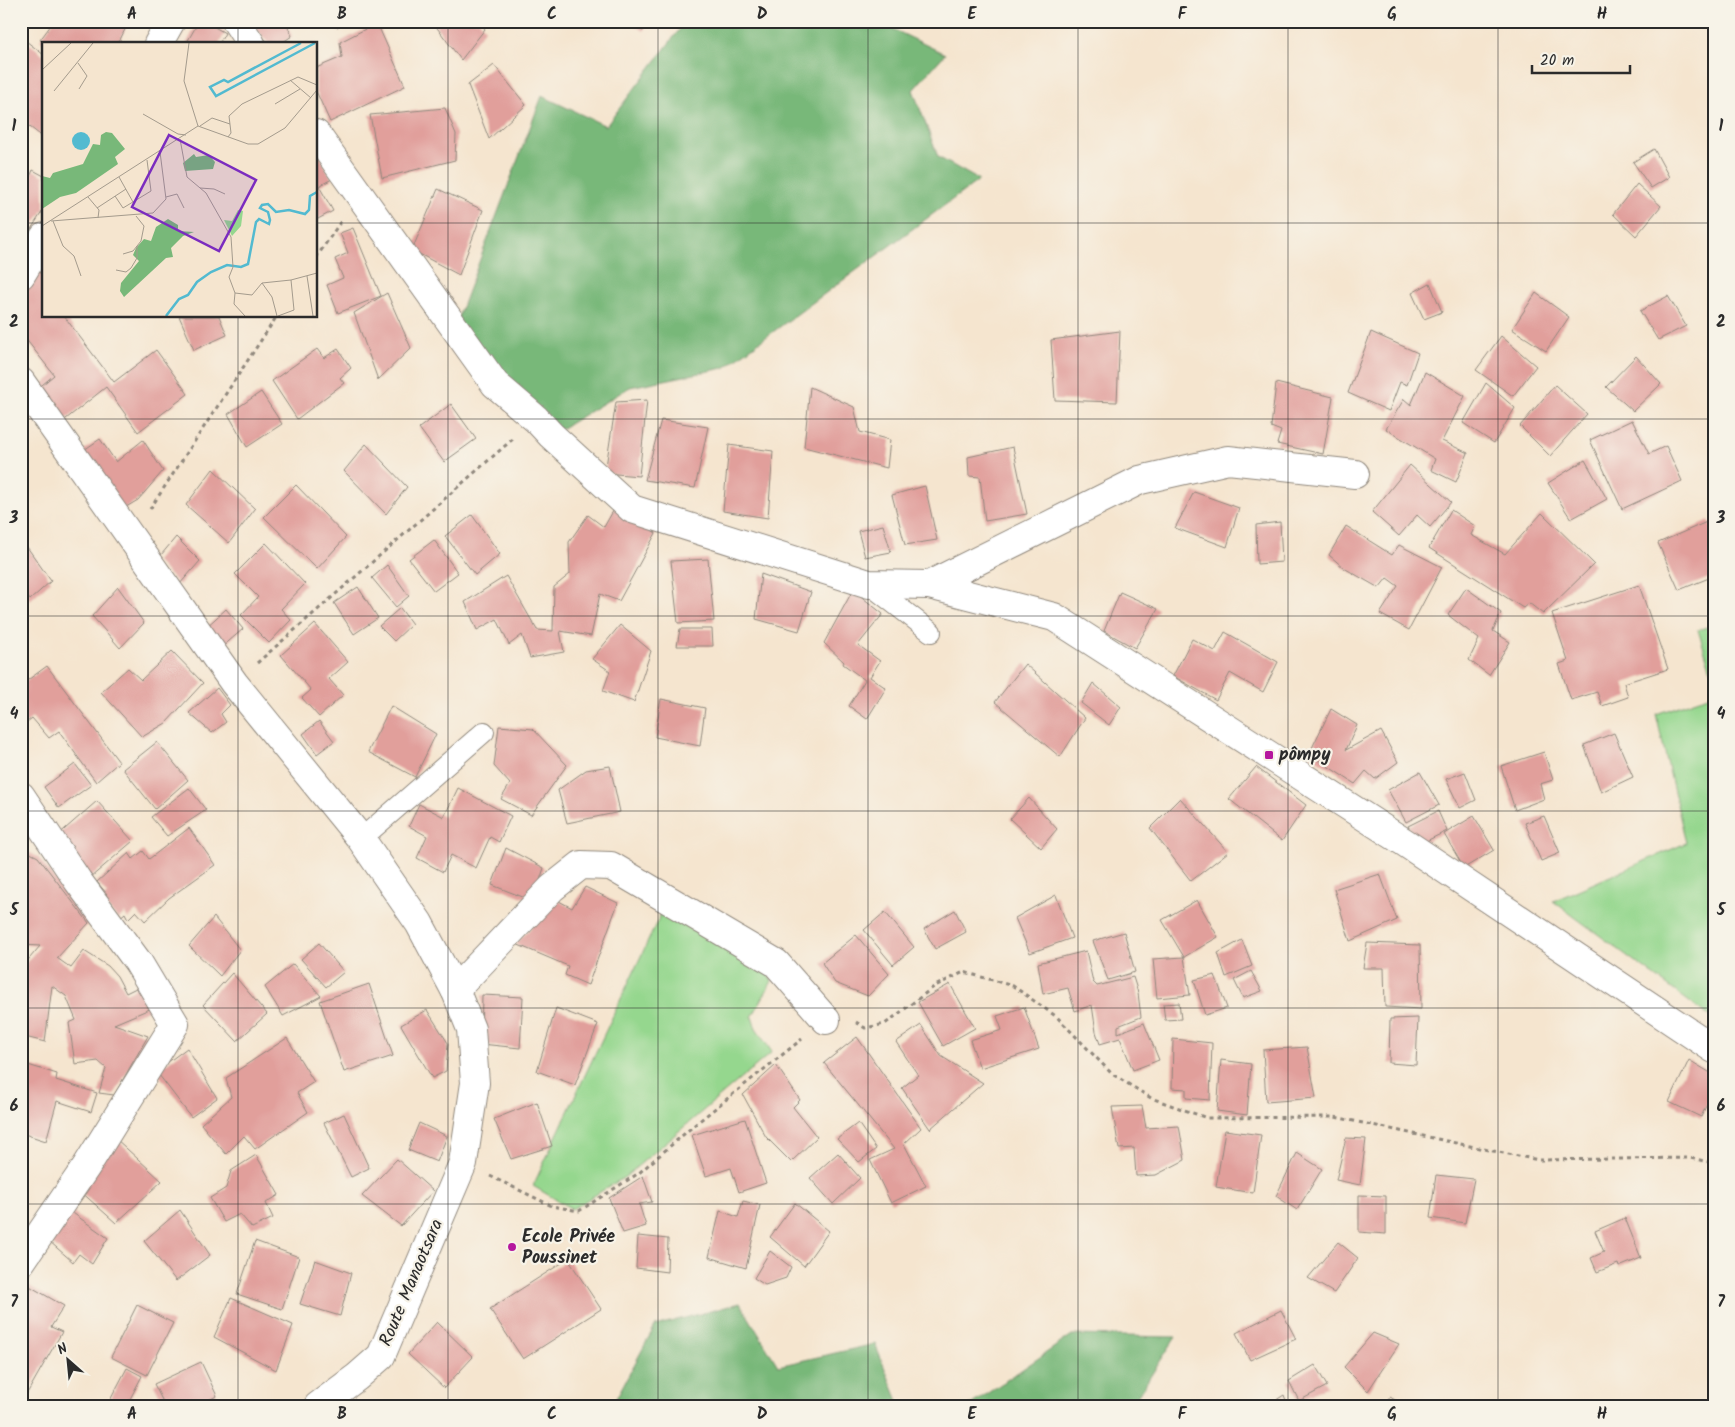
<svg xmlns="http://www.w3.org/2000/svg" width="1735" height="1427" viewBox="0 0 1735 1427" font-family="Kalam,sans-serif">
	<rect width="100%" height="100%" fill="#f7f3e8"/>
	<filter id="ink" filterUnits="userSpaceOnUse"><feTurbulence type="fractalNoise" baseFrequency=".02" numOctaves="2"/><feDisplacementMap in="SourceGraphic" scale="10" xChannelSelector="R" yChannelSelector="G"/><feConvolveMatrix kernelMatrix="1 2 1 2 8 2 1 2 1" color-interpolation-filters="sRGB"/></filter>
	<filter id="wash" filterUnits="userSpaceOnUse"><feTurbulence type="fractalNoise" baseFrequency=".0096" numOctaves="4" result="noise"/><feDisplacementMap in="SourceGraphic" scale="20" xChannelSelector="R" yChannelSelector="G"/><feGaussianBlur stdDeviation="1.12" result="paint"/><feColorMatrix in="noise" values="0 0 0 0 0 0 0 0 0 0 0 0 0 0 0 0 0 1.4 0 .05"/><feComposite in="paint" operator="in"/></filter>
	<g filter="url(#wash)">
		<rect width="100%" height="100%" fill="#f5e5cf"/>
		<g fill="#95d78e" stroke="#60815c">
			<polygon points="1714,625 1714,680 1698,630"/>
			<polygon points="1714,694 1714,1020 1553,901 1686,843 1656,714"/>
			<polygon points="664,907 761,960 772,981 752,1017 756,1029 772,1052 625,1177 572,1209 533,1186"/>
		</g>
		<g fill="#78b879" stroke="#527252">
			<polygon points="686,21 876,21 945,54 913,90 938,157 979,180 724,368 630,387 551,435 454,328 542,96 606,126"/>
			<polygon points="740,1303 778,1366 875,1344 900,1406 612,1406 655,1326"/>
			<polygon points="1072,1335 1176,1337 1131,1406 969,1406"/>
		</g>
		<g id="blocks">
			<g fill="#e19f9b">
				<polygon points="54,21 85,21 87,23 88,21 129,21 118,44 45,44 40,40"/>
				<polygon points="199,21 204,21 225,33 219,44 186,44"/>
				<polygon points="250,21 285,21 292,36 280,44 269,44"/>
				<polygon points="296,21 339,21 339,27 296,23"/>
				<polygon points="432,21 479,21 485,29 461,60"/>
				<polygon points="629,21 649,21 643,31"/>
				<polygon points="377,23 405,86 330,122 316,91 316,68 342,57 340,42"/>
				<polygon points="26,41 44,55 44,138 21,120 21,48"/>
				<polygon points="494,65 526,105 489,139 468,85"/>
				<polygon points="445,108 456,134 455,160 382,178 370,115"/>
				<polygon points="316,148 332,179 319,186 333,211 316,220"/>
				<polygon points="1654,149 1669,177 1651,188 1633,162"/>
				<polygon points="33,170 44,176 44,209 31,229 21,223 21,196"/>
				<polygon points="1637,184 1661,206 1636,236 1613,214"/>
				<polygon points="438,189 483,210 459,275 412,250"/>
				<polygon points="353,228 381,296 338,313 327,285 343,278 335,259 348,253 340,233"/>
				<polygon points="44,258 44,316 64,316 114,382 156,350 188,394 138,432 106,387 61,423 36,390 54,375 21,333 21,293"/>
				<polygon points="1430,283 1442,312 1424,319 1412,293"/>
				<polygon points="387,293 411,348 378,380 354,313"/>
				<polygon points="1536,293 1569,317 1546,351 1512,329"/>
				<polygon points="1668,296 1686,326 1658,340 1640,311"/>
				<polygon points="179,316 219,316 227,335 194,350"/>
				<polygon points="1120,331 1117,402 1055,400 1051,340"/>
				<polygon points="1371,332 1418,353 1407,385 1400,382 1389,411 1348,393"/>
				<polygon points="1501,336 1536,366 1513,396 1476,370"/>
				<polygon points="317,349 324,358 338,349 351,368 340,378 344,383 297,419 272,381"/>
				<polygon points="1636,356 1661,384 1633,411 1606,387"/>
				<polygon points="1425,372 1465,396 1442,441 1468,453 1456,482 1431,470 1435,459 1386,429 1404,399 1411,405"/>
				<polygon points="1276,383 1333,397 1323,454 1277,444 1281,431 1271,427"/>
				<polygon points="1486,383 1515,408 1494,443 1463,423"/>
				<polygon points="1555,385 1587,414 1550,456 1520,426"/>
				<polygon points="810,387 854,407 860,432 890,440 887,468 804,447"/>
				<polygon points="261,392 282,424 247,447 228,414"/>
				<polygon points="647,400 639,476 605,473 616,402"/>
				<polygon points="451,404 476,439 444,462 419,428"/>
				<polygon points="661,420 708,427 695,488 645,480"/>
				<polygon points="1632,420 1649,454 1666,446 1682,481 1622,509 1590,440"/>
				<polygon points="100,439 116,462 143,440 163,471 138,500 121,510 81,452"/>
				<polygon points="366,444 407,487 386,514 344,471"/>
				<polygon points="729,445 773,451 768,518 723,511"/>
				<polygon points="1013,447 1027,514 985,521 980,477 969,476 968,457"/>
				<polygon points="1585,460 1607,499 1571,519 1548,483"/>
				<polygon points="1410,465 1451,502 1430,527 1417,515 1399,536 1372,512"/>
				<polygon points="213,469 255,509 229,543 186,505"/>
				<polygon points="296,485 346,537 317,569 264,517"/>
				<polygon points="925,486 937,540 905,545 892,495"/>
				<polygon points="1194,492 1239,508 1227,547 1175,528"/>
				<polygon points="616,506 656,533 619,601 600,594 591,636 560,631 564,652 530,658 522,635 509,645 497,619 477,630 465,602 506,576 537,630 553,631 554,587 570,574 569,542 588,515 604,527"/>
				<polygon points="1451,510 1475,526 1471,535 1505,554 1542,513 1594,564 1543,614 1529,603 1523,608 1429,548"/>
				<polygon points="472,515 500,554 475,575 445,536"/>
				<polygon points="1709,521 1714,533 1714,576 1679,590 1658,543"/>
				<polygon points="1280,522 1282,562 1257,564 1256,525"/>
				<polygon points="883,525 891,552 865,557 858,531"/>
				<polygon points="1346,526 1392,555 1399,545 1442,567 1409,630 1380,614 1398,586 1387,578 1379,588 1344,568 1329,555"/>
				<polygon points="176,537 200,561 179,585 156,561"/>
				<polygon points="434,540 458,573 434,591 409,559"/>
				<polygon points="266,543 305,584 281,609 291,620 269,643 241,615 258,597 235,574"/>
				<polygon points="27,547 51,581 30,600 21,588 21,553"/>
				<polygon points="708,559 714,621 678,623 671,561"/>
				<polygon points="387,565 409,596 396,607 372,578"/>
				<polygon points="761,574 811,592 799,631 756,619"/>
				<polygon points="1639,585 1668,669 1624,683 1628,697 1602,706 1597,692 1571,700 1559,664 1568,661 1552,613"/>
				<polygon points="118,587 144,623 120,648 92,616"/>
				<polygon points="358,587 378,618 354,634 334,603"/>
				<polygon points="1466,588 1501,613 1493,631 1510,642 1489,675 1469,660 1479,639 1448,615"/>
				<polygon points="853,590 883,614 858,645 880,661 870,677 886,688 867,719 849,706 865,680 843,664 844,662 824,643"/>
				<polygon points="1120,592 1158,609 1135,648 1104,631"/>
				<polygon points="400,608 412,624 394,641 379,626"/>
				<polygon points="226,609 243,629 221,648 205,628"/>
				<polygon points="315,624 348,662 329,679 343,695 319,717 302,698 311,690 281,655"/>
				<polygon points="620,625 651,651 634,702 603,691 610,671 592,659"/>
				<polygon points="680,629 712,629 713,646 677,646"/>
				<polygon points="1225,632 1278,662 1263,692 1230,673 1216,700 1173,676 1192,639 1215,651"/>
				<polygon points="172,651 203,683 166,723 142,737 101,692 128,668 141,680"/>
				<polygon points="1025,664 1085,718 1060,757 995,702"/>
				<polygon points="47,666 119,762 96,782 59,731 49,738 32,718 21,727 21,685"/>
				<polygon points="1093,683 1121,707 1109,725 1081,703"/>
				<polygon points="217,688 230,705 221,714 226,722 212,733 189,713"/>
				<polygon points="661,699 705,708 700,746 655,737"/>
				<polygon points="391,706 436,734 415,777 368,752"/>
				<polygon points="1331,709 1357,725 1346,750 1381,731 1398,762 1375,779 1366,771 1355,784 1309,754"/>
				<polygon points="319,721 334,741 317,754 303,734"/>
				<polygon points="499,726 533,729 567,765 531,815 501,799 510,784 494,766"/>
				<polygon points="1614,733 1633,777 1601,792 1584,745"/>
				<polygon points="157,742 188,780 155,809 123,769"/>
				<polygon points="1544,752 1553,780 1540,784 1544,799 1515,810 1501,766"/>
				<polygon points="75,764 91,785 59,808 44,787"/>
				<polygon points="610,766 620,812 567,823 558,790 586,770"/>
				<polygon points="1256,767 1306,805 1282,841 1229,799"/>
				<polygon points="1420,772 1439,805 1406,822 1388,790"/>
				<polygon points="1465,772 1476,800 1460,808 1446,779"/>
				<polygon points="189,788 206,810 167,836 151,817"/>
				<polygon points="458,788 511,816 499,842 490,837 476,868 451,855 443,872 417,858 427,836 409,826 419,804 444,817"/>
				<polygon points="1029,798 1057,829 1041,848 1010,819"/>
				<polygon points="1180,798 1228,852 1191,881 1150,828"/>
				<polygon points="97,801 133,841 90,878 57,836"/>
				<polygon points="1438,811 1447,831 1418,845 1408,826"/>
				<polygon points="1474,816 1494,850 1464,868 1444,834"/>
				<polygon points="1544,816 1560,853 1541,861 1525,823"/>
				<polygon points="189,828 215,865 169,898 145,921 136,911 128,919 125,913 118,919 101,900 107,894 97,882 129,853 133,859 143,851 149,859"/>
				<polygon points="506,848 544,868 533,901 492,885"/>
				<polygon points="28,852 38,857 89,923 57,958 71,968 84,951 108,966 117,976 126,993 140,986 152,1008 114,1024 148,1036 114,1095 99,1093 106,1068 98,1061 75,1064 69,1023 76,1020 66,996 52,986 45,1042 21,1036 21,964 24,965 40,946 21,945 21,882 24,879 21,877 21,863"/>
				<polygon points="1380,874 1397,920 1350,941 1334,889"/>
				<polygon points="585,887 618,903 588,985 565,975 568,966 516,944 557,900 572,908"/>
				<polygon points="1056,895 1072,938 1030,953 1015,918"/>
				<polygon points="1197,900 1218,937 1184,957 1190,995 1157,998 1153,959 1184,957 1162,920"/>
				<polygon points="955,910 966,932 935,949 924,929"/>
				<polygon points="885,912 914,947 893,965 864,930"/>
				<polygon points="214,917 240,950 220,976 189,946"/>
				<polygon points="1124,932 1135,972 1108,980 1093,941"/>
				<polygon points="856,935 889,974 868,996 835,983 822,963"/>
				<polygon points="1242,940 1252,966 1226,977 1218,953"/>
				<polygon points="319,943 344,972 326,987 301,959"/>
				<polygon points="1367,943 1420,945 1421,1009 1385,1007 1384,968 1363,968"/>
				<polygon points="1086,951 1093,982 1097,986 1133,977 1138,993 1141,1017 1118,1026 1118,1033 1144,1023 1159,1060 1133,1070 1120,1038 1100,1044 1096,1032 1092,1005 1075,1011 1068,988 1043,994 1038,963"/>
				<polygon points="293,964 321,996 283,1016 265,987"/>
				<polygon points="1251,971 1262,991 1243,998 1234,980"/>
				<polygon points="232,973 267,1014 237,1041 203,1005"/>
				<polygon points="1215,975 1227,1008 1205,1015 1194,980"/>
				<polygon points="369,984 393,1056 344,1072 320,1001"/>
				<polygon points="950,984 975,1028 943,1046 918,1002"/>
				<polygon points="482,995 523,997 520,1048 481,1044"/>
				<polygon points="1179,1003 1181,1019 1165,1020 1163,1004"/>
				<polygon points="1024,1007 1039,1049 980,1068 970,1040 1002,1030 997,1016"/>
				<polygon points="556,1008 598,1024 575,1085 537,1071"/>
				<polygon points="427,1010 448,1043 446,1071 432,1078 401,1025"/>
				<polygon points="1418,1018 1416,1065 1389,1063 1390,1019"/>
				<polygon points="921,1025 941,1056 983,1083 930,1129 902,1088 918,1075 896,1042"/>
				<polygon points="857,1037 921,1128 904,1144 926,1186 891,1203 870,1160 894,1149 824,1063"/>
				<polygon points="287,1038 314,1082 297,1093 308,1112 255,1149 244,1136 226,1154 201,1124 231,1097 226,1078"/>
				<polygon points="1173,1039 1212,1043 1210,1100 1186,1098 1186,1089 1172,1088"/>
				<polygon points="1307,1047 1316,1098 1266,1102 1263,1050"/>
				<polygon points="187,1048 217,1098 191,1117 156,1071"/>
				<polygon points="1221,1060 1251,1064 1247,1115 1217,1111"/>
				<polygon points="1689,1060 1714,1075 1714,1089 1701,1117 1669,1102"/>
				<polygon points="28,1065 57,1074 56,1080 97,1093 91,1112 57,1101 46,1141 21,1133 21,1092"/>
				<polygon points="776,1065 800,1100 793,1107 817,1137 791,1162 766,1137 743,1095"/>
				<polygon points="537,1102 552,1146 511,1159 494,1119"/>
				<polygon points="1142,1106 1146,1128 1179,1126 1185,1160 1156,1175 1136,1176 1134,1148 1119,1149 1112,1107"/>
				<polygon points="344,1114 369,1168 351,1177 324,1123"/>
				<polygon points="745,1119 766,1183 739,1192 731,1168 706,1176 692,1135"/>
				<polygon points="419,1123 447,1136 437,1162 408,1150"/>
				<polygon points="858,1123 876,1149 859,1162 837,1139"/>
				<polygon points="1225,1130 1261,1135 1253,1193 1216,1187"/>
				<polygon points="115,1138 162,1181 116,1223 79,1190"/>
				<polygon points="1346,1138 1366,1139 1360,1185 1336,1180"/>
				<polygon points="838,1153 860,1178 833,1204 810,1178"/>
				<polygon points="1297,1153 1322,1169 1297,1210 1276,1196"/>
				<polygon points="256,1155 279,1195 266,1203 273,1218 252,1228 240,1214 224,1222 210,1198 226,1188 231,1171"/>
				<polygon points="397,1159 433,1191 401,1226 362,1196"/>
				<polygon points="1436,1175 1474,1179 1465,1223 1430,1218"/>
				<polygon points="643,1176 652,1202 639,1204 646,1226 623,1233 609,1198"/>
				<polygon points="1359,1195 1386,1196 1386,1234 1359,1232"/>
				<polygon points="743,1201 760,1205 746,1268 709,1257 720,1211 738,1217"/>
				<polygon points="795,1203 829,1231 804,1266 770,1237"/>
				<polygon points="180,1210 210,1255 176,1281 144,1241"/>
				<polygon points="70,1211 108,1238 92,1264 79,1254 73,1262 49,1241"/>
				<polygon points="1625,1218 1641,1258 1619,1267 1618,1264 1597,1272 1591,1258 1604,1252 1595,1231"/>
				<polygon points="638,1236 668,1239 667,1272 636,1268"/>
				<polygon points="255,1241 299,1257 282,1309 237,1294"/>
				<polygon points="1338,1242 1358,1258 1334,1293 1308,1278"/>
				<polygon points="770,1251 791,1267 786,1278 765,1285 754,1278"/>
				<polygon points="568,1259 601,1309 523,1359 490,1309"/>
				<polygon points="315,1260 351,1273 340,1316 300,1304"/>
				<polygon points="26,1284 64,1306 51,1327 62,1332 21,1404 21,1292"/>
				<polygon points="231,1298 293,1325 276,1370 214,1337"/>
				<polygon points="137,1305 173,1323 147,1375 111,1357"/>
				<polygon points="1281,1310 1296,1339 1250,1360 1236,1333"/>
				<polygon points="437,1322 473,1357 444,1388 408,1354"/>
				<polygon points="1373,1333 1399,1344 1368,1391 1344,1367"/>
				<polygon points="201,1362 217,1396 206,1401 209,1406 165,1406 154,1384"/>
				<polygon points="1315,1365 1327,1386 1299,1401 1289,1381"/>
				<polygon points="127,1368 142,1376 131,1397 127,1406 107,1406"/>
				<polygon points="1284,1395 1288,1406 1267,1406"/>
				<polygon points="1390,1397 1405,1406 1385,1406"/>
			</g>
		</g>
	</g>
	<g filter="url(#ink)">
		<use href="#blocks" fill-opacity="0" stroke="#90887d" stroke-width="1"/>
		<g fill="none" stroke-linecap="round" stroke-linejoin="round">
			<defs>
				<g id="service">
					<polyline points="869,584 931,632"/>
					<polyline points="361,839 484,732"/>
				</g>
				<g id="minor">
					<polyline points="236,21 251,44"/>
					<polyline points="316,134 495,384 536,419 551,435 632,509 869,584 929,585 1054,617 1404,842 1714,1049"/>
					<polyline points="21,382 234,683 361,839 419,923 456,992 471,1029 475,1083 463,1163 381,1356 357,1377 318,1406"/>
					<polyline points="929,585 1140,480 1228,460 1355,474"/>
					<polyline points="21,796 78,881 138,962 175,1024 86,1167 21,1262"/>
					<polyline points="455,990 552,888 581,865 611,866 776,963 826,1020"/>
				</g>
				<g id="tertiary">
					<polyline points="158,44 171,21"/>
					<polyline points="21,275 44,237"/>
				</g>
			</defs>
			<use href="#service" stroke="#90887d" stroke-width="22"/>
			<use href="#minor" stroke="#90887d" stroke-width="30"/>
			<use href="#tertiary" stroke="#90887d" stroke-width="30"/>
			<g stroke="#90887d" stroke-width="3" stroke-dasharray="4 4" stroke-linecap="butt">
				<polyline points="316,258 341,221"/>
				<polyline points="150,509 277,316"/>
				<polyline points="257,663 514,438"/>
				<polyline points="856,1022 865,1028 885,1024 935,986 964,972 1013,986 1057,1017 1112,1074 1151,1098 1207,1118 1335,1117 1493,1151 1539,1160 1690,1158 1714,1163"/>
				<polyline points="490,1176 552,1206 579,1211 639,1173 698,1122 802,1039"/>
			</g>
			<use href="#service" stroke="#fff" stroke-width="20"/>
			<use href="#minor" stroke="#fff" stroke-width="28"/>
			<use href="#tertiary" stroke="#fff" stroke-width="28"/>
		</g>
	</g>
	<path fill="none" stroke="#2b2b2b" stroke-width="1" stroke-opacity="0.55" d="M238 21V44M448 21V1406M658 21V1406M868 21V1406M1078 21V1406M1288 21V1406M1498 21V1406M21 223H44M316 223H1714M238 316V1406M21 419H1714M21 616H1714M21 811H1714M21 1008H1714M21 1204H1714"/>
	<g fill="#b5179e" stroke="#f7f3e8" stroke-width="2">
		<rect x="1264" y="750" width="10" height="10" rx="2.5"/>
		<circle cx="512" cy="1247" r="5"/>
	</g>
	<g text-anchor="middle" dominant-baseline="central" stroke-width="4.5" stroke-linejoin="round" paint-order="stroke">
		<g font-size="18" font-weight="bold" fill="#2b2b2b" stroke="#f7f3e8" text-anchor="start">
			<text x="1279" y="755">pômpy</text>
			<text x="522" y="1237">Ecole Privée<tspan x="522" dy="21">Poussinet</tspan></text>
		</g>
		<g font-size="18" fill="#2b2b2b" stroke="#f7f3e8">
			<text transform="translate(412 1283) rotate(-67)">Route Manaotsara</text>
		</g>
	</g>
	<g transform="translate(42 42)">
		<rect width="275" height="275" fill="#f5e5cf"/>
		<path d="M196 168 201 169 199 184 190 194 182 178 190 179Z" fill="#95d78e"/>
		<path d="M64 90 70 91 83 107 73 115 76 122 34 151 18 155 0 167V134L8 136 11 131 41 122 51 102 58 103 59 93ZM152 112 154 115 167 113 173 120 171 127 143 129 141 121ZM126 177 136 183V189L152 190 141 194 129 206 131 215 124 216 82 255 78 249 79 241 97 219 91 213 94 206 102 197 109 199 114 185Z" fill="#78b879"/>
		<path d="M30 99a9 9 0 1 1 18 0a9 9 0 1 1-18 0Z" fill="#52bad0"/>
		<path fill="none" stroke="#52bad0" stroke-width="2.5" d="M259 1 186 40 182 38 168 45 174 54 273 1M124 274 137 257 146 253 155 240 169 230 185 223 199 225 206 222 214 180 217 177 227 182 228 178 226 170 218 166 220 163 226 162 234 170 247 168 263 172 267 168 268 154 275 150"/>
		<path fill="none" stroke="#a49b8d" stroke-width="1" d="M147 1 142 39 156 84M36 21 45 34 37 47M0 28 29 1M248 38 269 56M12 49 51 1M233 62 258 47M101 72 136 92 144 93M156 84 206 102H216L243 86 275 48M158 84 170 76 188 82M186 95 189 91 187 74 200 62 256 35 275 43M138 97 145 135 164 151 189 195 191 225 187 235 193 251 192 262 203 274M77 135 91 160M158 146 172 147 183 152M73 154 81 166 109 149 105 118M46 155 57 168 56 176M124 155 135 152 142 166M55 166 84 147M9 179 111 171 124 157 118 110M11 179 21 204 32 214 39 234M0 184 156 84M81 212 91 209 99 199 102 184 94 174M74 228 84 230 89 226 95 216V204M265 234 271 274M220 241 230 255 235 274M193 251 210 253 220 241 249 238 275 231M236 274 252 268 249 238"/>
		<path fill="#7b2cbf" fill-opacity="0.15" stroke="#7b2cbf" stroke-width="2.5" d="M127 93 214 138 177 209 90 165Z"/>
		<rect width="275" height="275" fill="none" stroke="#2b2b2b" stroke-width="2.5"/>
	</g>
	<rect width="1735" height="1427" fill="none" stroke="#f7f3e8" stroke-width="55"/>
	<g transform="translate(68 1360) rotate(333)" stroke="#f7f3e8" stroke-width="4" paint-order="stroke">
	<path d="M0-4L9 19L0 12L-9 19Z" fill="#2b2b2b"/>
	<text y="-8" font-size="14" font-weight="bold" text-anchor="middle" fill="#2b2b2b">N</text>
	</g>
	<path d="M1532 65v8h98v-8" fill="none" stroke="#2b2b2b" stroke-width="2.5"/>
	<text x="1540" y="65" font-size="15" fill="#2b2b2b" stroke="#f7f3e8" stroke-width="4" paint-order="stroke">20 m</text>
	<rect x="28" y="28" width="1680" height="1372" fill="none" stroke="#2b2b2b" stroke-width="2"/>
	<g font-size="16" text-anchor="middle" font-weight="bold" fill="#2b2b2b">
		<text x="132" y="19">A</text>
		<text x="342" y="19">B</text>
		<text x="552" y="19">C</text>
		<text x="762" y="19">D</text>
		<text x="972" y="19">E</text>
		<text x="1182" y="19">F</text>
		<text x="1392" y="19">G</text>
		<text x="1602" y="19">H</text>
		<text x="14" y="131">1</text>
		<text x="1721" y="131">1</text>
		<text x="14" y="327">2</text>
		<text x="1721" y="327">2</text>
		<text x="14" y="523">3</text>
		<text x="1721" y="523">3</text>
		<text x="14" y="719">4</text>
		<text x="1721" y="719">4</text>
		<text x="14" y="915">5</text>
		<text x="1721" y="915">5</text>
		<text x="14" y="1111">6</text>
		<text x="1721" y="1111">6</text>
		<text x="14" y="1307">7</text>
		<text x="1721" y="1307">7</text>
		<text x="132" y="1419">A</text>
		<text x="342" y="1419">B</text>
		<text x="552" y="1419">C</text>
		<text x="762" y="1419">D</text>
		<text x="972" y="1419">E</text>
		<text x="1182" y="1419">F</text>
		<text x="1392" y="1419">G</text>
		<text x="1602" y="1419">H</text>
	</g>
</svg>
